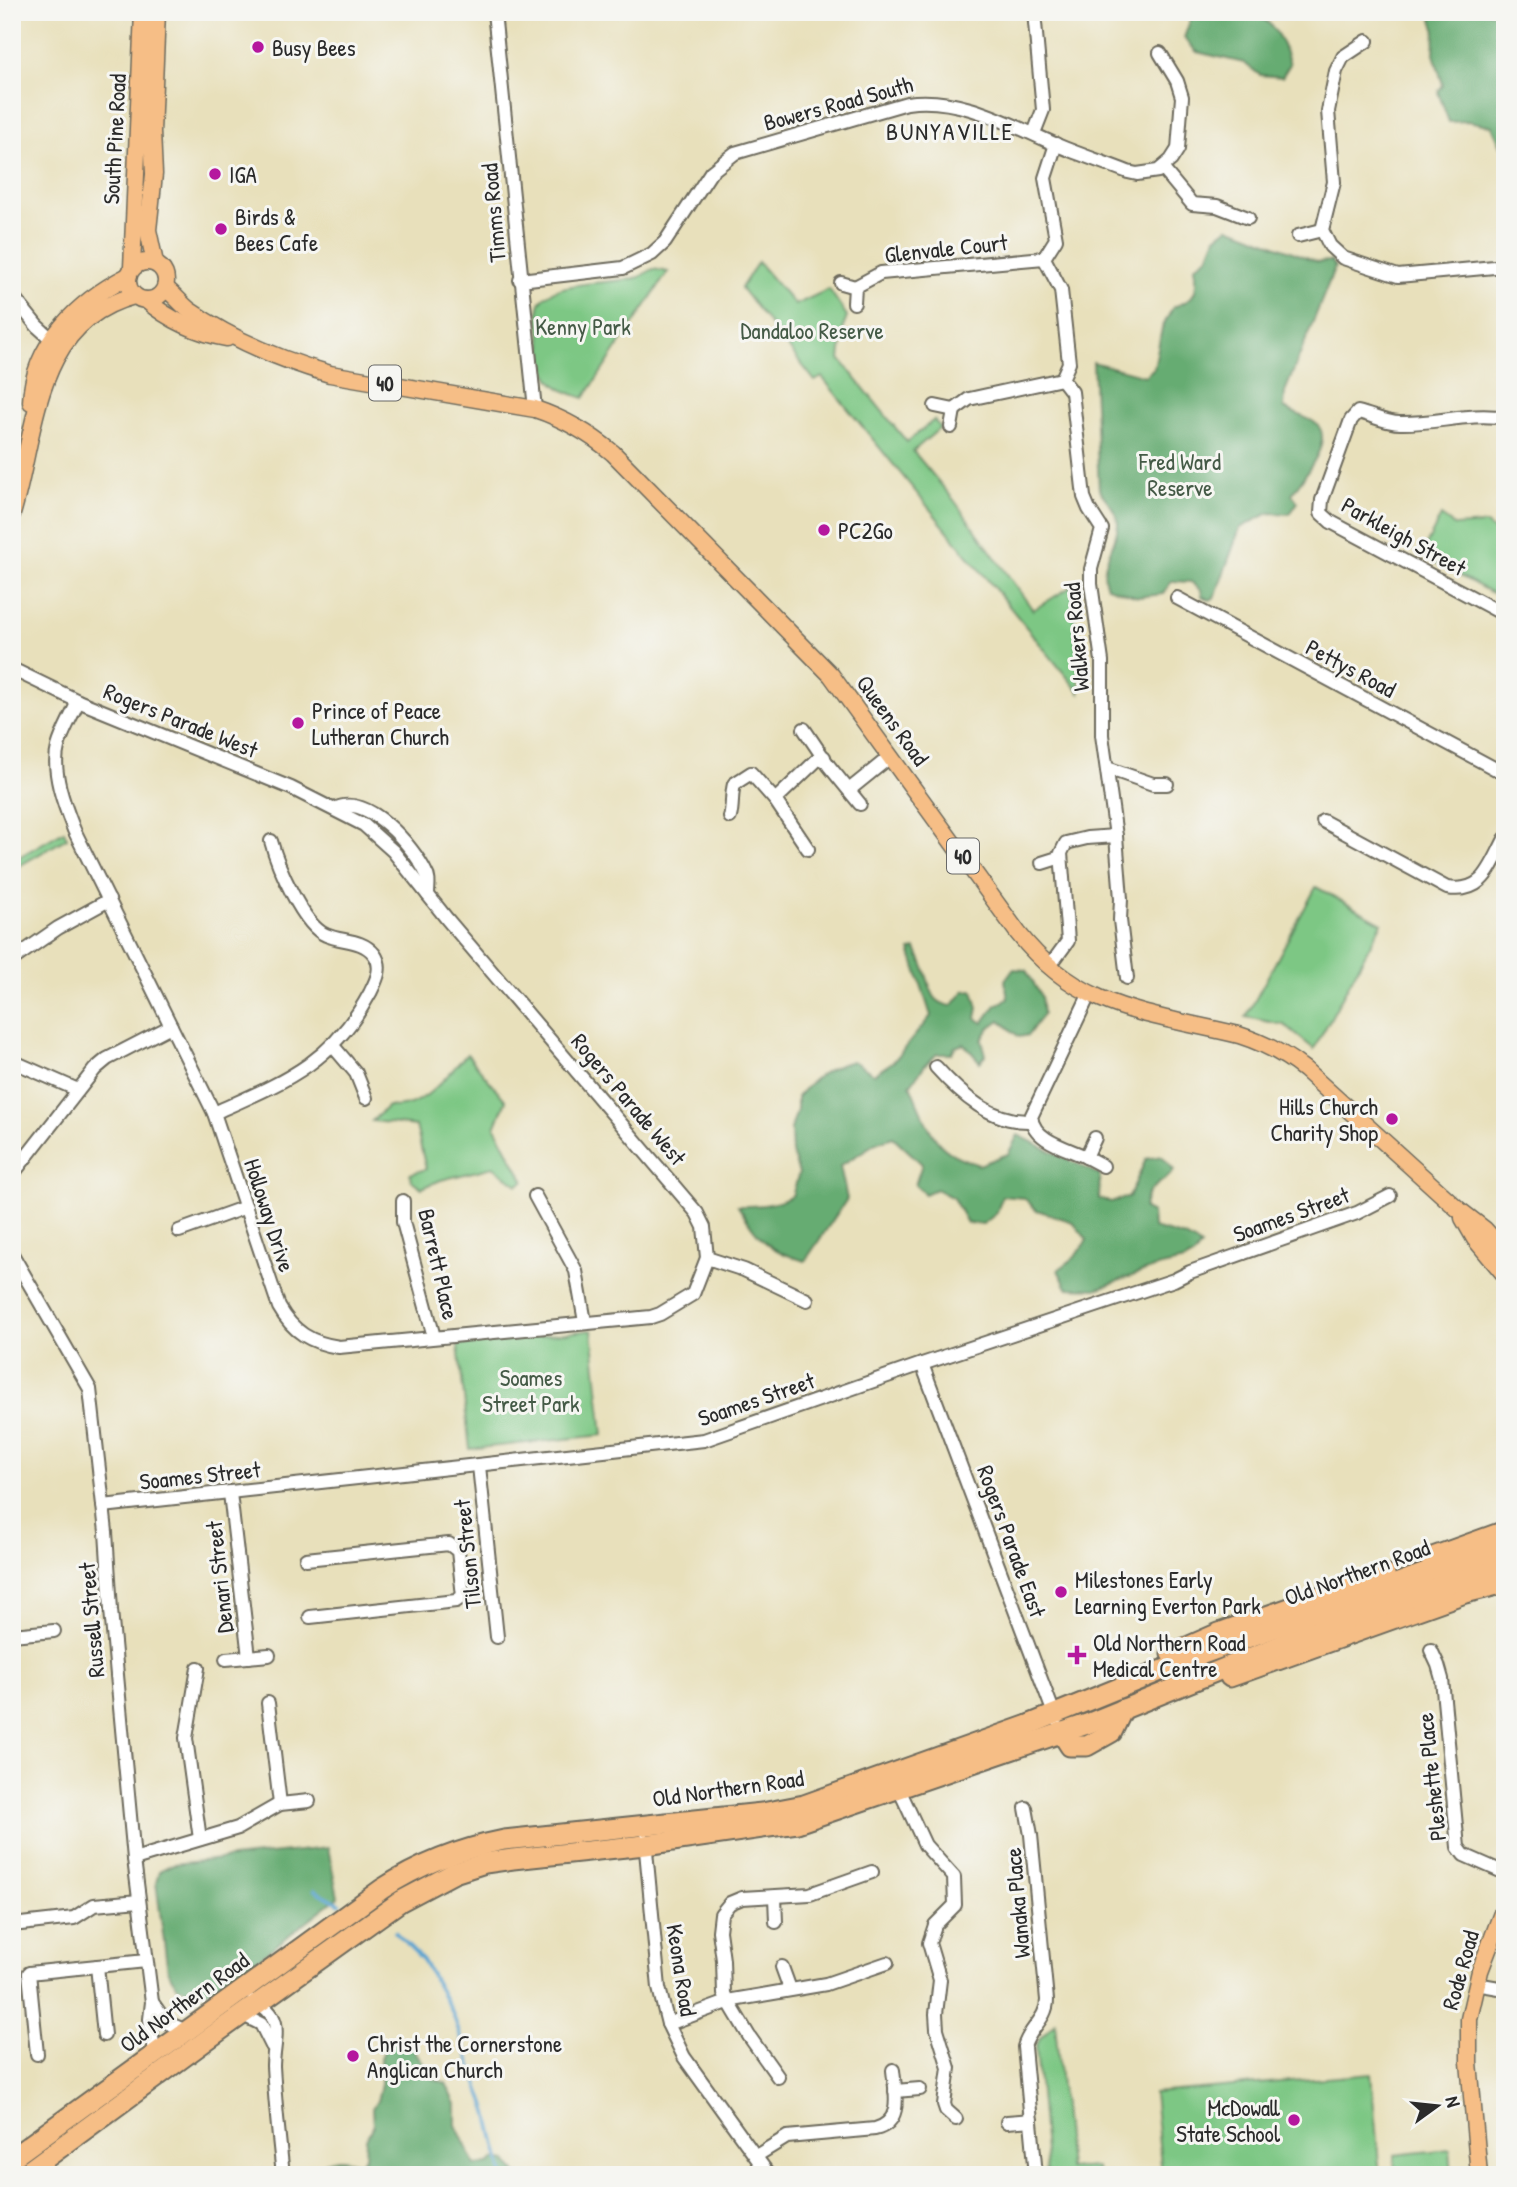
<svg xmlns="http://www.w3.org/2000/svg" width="1517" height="2187" viewBox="0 0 1517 2187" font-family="'Patrick Hand',sans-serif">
	<rect width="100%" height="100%" fill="#f6f6f2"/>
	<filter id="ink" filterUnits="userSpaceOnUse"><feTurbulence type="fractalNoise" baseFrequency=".0143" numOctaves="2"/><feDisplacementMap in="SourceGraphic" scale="14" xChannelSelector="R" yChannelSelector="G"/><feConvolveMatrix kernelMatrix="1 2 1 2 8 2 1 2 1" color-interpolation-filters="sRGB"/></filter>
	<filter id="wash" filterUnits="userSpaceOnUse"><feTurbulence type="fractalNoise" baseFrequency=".00686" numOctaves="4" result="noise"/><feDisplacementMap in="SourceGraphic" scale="28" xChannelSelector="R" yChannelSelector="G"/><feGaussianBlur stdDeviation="1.57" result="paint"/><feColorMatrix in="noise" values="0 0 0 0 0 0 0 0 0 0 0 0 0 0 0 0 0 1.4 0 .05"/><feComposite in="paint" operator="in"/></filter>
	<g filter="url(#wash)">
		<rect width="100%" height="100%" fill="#e8e0bb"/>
		<g fill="#7dc784" stroke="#547958" stroke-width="2">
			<polygon points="758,262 795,305 829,289 847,316 844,325 840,359 907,442 934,420 940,428 913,451 954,500 1033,610 1072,586 1080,693 822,377 815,381 741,288"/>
			<path d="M653 269 668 272 584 398C560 391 545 383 543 356 542 341 537 321 539 307 544 278 617 285 639 277 643 275 648 272 653 269Z"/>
			<polygon points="1441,516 1455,526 1485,524 1505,540 1505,600 1421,555"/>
			<polygon points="64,831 67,838 12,870 12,853 17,858"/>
			<polygon points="1316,887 1382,923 1314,1049 1284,1025 1246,1017"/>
			<path d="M467 1054 506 1101 495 1127 524 1181 518 1185 493 1167 441 1180 422 1188 411 1180 410 1174 426 1169 416 1126 372 1121 388 1106C422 1112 446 1076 467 1054Z"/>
			<polygon points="592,1330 603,1435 470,1449 458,1345"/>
			<polygon points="1055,2023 1069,2169 1097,2167 1098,2175 1047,2175 1036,2047 1040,2038"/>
			<polygon points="1371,2074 1380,2175 1162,2175 1154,2093"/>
			<polygon points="1450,2149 1452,2175 1396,2175 1394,2155"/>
		</g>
		<g fill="#66ac72" stroke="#486c4e" stroke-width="2">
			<path d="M1193 12C1250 12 1270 2 1290 64L1282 77 1260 75 1244 63 1197 52 1184 38Z"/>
			<polygon points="1430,12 1505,12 1505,154 1492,126 1468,121 1449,122 1438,92 1443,85 1434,54 1435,29"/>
			<path d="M1229 227 1318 262 1331 261 1335 267 1285 392 1284 408C1294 413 1305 417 1314 422 1338 438 1302 478 1292 494L1298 502 1290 514 1269 513 1240 528 1215 597 1210 600 1202 596 1201 590 1191 582 1172 581 1163 594 1138 597 1107 587C1097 564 1118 545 1118 523 1117 511 1106 499 1099 490L1093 362 1145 376 1154 368 1162 328 1173 307C1197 300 1198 290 1195 266L1208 257 1216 237Z"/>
			<path d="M916 949C920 958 925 968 927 977 932 993 933 1003 952 1006L964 991 973 990 978 1008 976 1018 983 1023 996 1005 1008 999 1005 980 1013 969 1026 970 1041 996 1043 1014 1028 1035 1019 1037 1000 1020 989 1028 982 1040 986 1055 980 1062 964 1044 955 1047 951 1054H937L926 1064 910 1085C917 1102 930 1137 944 1148 954 1157 967 1160 979 1165L1008 1154 1018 1135 1100 1175 1099 1199 1111 1202 1129 1197 1146 1159 1162 1156 1174 1170C1161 1187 1146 1184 1144 1209L1152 1213 1153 1228 1185 1237 1201 1246 1194 1256 1184 1261 1157 1267 1096 1289 1067 1288 1058 1270 1074 1258 1087 1240 1073 1222 1037 1210 1024 1198 1002 1196 997 1213 983 1224 967 1223 953 1198 936 1189 925 1194 915 1185 922 1164 893 1137 876 1143 840 1166 847 1199 805 1261C766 1251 759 1238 738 1206 758 1206 774 1206 792 1196L799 1173 792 1153 791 1129 797 1110V1097C814 1078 827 1067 853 1061L874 1074 894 1061 931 1016 910 950Z"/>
			<polygon points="328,1848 338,1897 220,1989 198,1993 178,1987 168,1972 156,1882 159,1871 173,1864"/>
			<path d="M390 2037 412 2046 432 2078 446 2083 456 2104V2125L475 2165 489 2164 495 2159 507 2161 517 2175H315V2168C332 2157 340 2157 359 2163L365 2157 366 2139 373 2125 372 2108 377 2101 381 2084V2058Z"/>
		</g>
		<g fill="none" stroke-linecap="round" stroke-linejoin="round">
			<g stroke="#58a3d0" stroke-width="3.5">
				<polyline points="314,1890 340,1904"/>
				<polyline points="395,1932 423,1960 452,2012 488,2112 503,2175"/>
			</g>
		</g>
	</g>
	<g filter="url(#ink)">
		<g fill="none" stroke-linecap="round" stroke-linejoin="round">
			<defs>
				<g id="minor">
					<polyline points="494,12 535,409"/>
					<polyline points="1034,12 1043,110 1034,133"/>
					<polyline points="1367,41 1343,57 1336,71 1328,111 1334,182 1322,230 1330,246 1343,258 1398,276 1505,266"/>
					<polyline points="1056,144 1045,178 1056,239 1044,258 1061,290 1069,363 1062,379 1072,392 1084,497 1089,509 1102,529 1091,569 1091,584 1102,661 1102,735 1116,836 1121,899 1120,920 1127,978"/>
					<polyline points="1163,169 1192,204 1217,206 1248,218"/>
					<polyline points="1298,236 1322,230"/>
					<path d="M520 280 623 268 652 254 665 242 711 172 735 153 907 103C959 95 1011 125 1057 145 1081 155 1105 163 1128 172L1137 174 1158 171 1171 160 1178 149 1182 97 1177 81 1160 53"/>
					<polyline points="841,283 855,287 854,303"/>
					<polyline points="855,287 881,273 1044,258"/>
					<polyline points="12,295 37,326 59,346"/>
					<polyline points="935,406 954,410 951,427"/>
					<polyline points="954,410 969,399 1062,379"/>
					<path d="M1505 418C1470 412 1435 424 1400 423 1385 423 1372 415 1358 412L1351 420 1322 500 1321 513 1331 522 1505 615"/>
					<polyline points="1177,598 1505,774"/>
					<polyline points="12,669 78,701 291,788 364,825 393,851 447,919 697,1213 704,1227 707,1258 744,1270 807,1300"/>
					<path d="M78 701C72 716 62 732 58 747 51 772 65 807 74 830L214 1113 279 1307C293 1332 311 1343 339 1347L651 1317 660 1314 693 1294 707 1258"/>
					<polyline points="804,729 829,766 860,804"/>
					<polyline points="1107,768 1153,784 1167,784"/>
					<polyline points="849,790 891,756"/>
					<path d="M335 809C367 792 414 847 426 873 430 879 428 887 428 895"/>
					<path d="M730 817C733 806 731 796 734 784L751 773 775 800"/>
					<path d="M1323 821 1447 888C1484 894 1490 867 1505 839"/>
					<polyline points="808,849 775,800 817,760 824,757"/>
					<polyline points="1042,863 1061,857"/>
					<polyline points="12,960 58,928 109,900"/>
					<polyline points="1049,967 1068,941 1061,853 1066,843 1087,838 1116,836"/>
					<polyline points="333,1046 356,1073 366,1098"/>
					<polyline points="12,1061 78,1090"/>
					<path d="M936 1067C961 1095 992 1123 1032 1121"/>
					<path d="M214 1113C283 1082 332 1064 370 993 376 981 384 967 374 954 362 939 342 942 326 935 303 926 277 864 271 841"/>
					<polyline points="1095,1138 1086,1157 1103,1166"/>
					<path d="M1086 1157C1067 1148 1034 1141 1031 1117L1089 995"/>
					<polyline points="12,1175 95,1069 107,1059 171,1026"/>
					<polyline points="535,1196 576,1271 585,1322"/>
					<polyline points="403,1201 403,1222 434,1337"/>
					<polyline points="179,1231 246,1207"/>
					<polyline points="12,1254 90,1389 106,1532 111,1610 134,1859 152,2002 150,2019 154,2054"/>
					<polyline points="922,1364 1056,1719"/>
					<polyline points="479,1466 497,1637"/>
					<polyline points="230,1493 249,1657"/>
					<polyline points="103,1506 704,1440 922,1364 1174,1280 1190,1272 1357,1213 1390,1196"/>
					<polyline points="306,1559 449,1544 458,1551 463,1596 456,1601 310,1617"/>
					<polyline points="12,1635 54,1631"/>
					<polyline points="1431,1650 1438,1665 1442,1679 1458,1847 1464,1855 1505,1873"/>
					<polyline points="226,1659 269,1655"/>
					<polyline points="198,1668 186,1738 200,1839"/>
					<polyline points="268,1703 280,1804"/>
					<polyline points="899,1789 925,1845 954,1877 955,1905 935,1925 929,1943 940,1980 936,2014 937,2029 949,2068 944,2104 946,2110 956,2119"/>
					<path d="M1026 1808 1031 1835 1047 2000C1047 2019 1029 2028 1024 2047L1036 2175"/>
					<polyline points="645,1840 659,1988 668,2024 684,2057 769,2175"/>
					<polyline points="134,1859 238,1828 280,1804 309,1801"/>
					<polyline points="775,1897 776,1922"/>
					<polyline points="12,1925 74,1918 94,1905 139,1901"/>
					<polyline points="97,1966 104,2035"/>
					<polyline points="782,1967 790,1989"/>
					<polyline points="1476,1984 1505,1989"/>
					<path d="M253 2001C263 2005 272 2012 275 2023 278 2035 273 2053 273 2066 275 2102 279 2139 283 2175"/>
					<polyline points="152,2002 166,2022 186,2031"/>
					<polyline points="243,2015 261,2024 272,2046"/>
					<polyline points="668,2024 733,2000 826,1984 887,1963"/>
					<polyline points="37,2054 29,1973 146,1961"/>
					<polyline points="778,2077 749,2036 724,1994 723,1960 719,1931 721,1914 730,1903 742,1898 810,1894 872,1872"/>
					<polyline points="895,2091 920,2089"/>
					<polyline points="1007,2122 1031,2120"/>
					<path d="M756 2156 787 2137 875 2129C904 2122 895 2092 893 2070"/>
				</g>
				<g id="major">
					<circle cx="147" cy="281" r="19"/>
					<polyline points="155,263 148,230 154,174 152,132 157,12"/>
					<polyline points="132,268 143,12"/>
					<path d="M165 288C174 294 180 303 189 310 231 339 281 360 330 374L535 409C565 419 589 433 613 453L831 675 1018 933C1080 1012 1149 1013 1239 1035 1264 1043 1285 1054 1305 1070L1458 1209 1484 1229 1505 1252"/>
					<path d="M146 300C168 319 199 334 227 338"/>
					<path d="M31 402C33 344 79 301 128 276"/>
					<path d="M12 514C37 432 33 322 134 296"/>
					<polyline points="1463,1218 1475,1239 1505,1275"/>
					<polyline points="1479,2175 1469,2062 1469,2019 1480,1971 1505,1905"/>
				</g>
				<g id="highway">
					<polyline points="1430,1558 1505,1531"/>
					<polyline points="1171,1654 1219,1633 1385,1574"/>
					<polyline points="1230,1677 1465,1593 1505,1583"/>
					<polyline points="1061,1732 1070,1746 1087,1746 1112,1732 1123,1709"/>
					<path d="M12 2158 382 1889C420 1864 459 1849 504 1840L762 1813 804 1805 1028 1725 1200 1655 1437 1569 1505 1551"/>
					<polyline points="23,2175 208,2039 401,1901 454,1873 485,1863 513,1859 645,1845 797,1823 1087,1724 1328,1626 1443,1585 1505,1568"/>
				</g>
			</defs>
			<use href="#minor" stroke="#6d6a5d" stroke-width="16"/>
			<use href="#major" stroke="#6d6a5d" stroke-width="19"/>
			<use href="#highway" stroke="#6d6a5d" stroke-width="23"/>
			<use href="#minor" stroke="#fff" stroke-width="12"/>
			<use href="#major" stroke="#f6be86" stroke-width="16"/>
			<use href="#highway" stroke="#f6be86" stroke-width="19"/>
		</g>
	</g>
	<g fill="#b5179e" stroke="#f6f6f2" stroke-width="2.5">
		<circle cx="258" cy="47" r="7"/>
		<circle cx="215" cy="174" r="7"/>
		<circle cx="221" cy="229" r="7"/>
		<circle cx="824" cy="530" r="7"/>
		<circle cx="298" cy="723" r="7"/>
		<circle cx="1392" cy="1119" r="7"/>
		<circle cx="1061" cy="1592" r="7"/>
		<path d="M1073.5 1644.5h7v7h7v7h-7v7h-7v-7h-7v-7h7z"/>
		<circle cx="353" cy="2056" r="7"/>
		<circle cx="1294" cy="2120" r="7"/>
	</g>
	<g text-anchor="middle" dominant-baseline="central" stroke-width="6" stroke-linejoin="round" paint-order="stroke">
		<g fill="#f6f6f2" stroke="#686867" stroke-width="2">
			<rect x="369" y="365.5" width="32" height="35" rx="5"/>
			<rect x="947" y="838.5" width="32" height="35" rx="5"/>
		</g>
		<g font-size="21" font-weight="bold" fill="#2b2b2b">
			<text x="385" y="383">40</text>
			<text x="963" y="856">40</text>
		</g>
		<g font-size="23" fill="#2b2b2b" stroke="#f6f6f2" text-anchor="start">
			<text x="272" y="47">Busy Bees</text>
			<text x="229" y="174">IGA</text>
			<text x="235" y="216">Birds &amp;<tspan x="235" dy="26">Bees Cafe</tspan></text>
			<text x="838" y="530">PC2Go</text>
			<text x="312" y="710">Prince of Peace<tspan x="312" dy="26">Lutheran Church</tspan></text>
			<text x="1378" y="1106" text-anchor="end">Hills Church<tspan x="1378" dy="26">Charity Shop</tspan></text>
			<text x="1075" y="1579">Milestones Early<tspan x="1075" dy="26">Learning Everton Park</tspan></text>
			<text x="1093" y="1642">Old Northern Road<tspan x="1093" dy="26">Medical Centre</tspan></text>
			<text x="367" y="2043">Christ the Cornerstone<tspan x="367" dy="26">Anglican Church</tspan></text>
			<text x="1280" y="2107" text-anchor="end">McDowall<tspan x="1280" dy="26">State School</tspan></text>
		</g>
		<g font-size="23" fill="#2b2b2b" stroke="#f6f6f2">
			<text transform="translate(838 103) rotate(-15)">Bowers Road South</text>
			<text transform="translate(114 139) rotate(-87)">South Pine Road</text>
			<text transform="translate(493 213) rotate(-95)">Timms Road</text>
			<text transform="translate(946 248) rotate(-6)">Glenvale Court</text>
			<text transform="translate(1404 536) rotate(29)">Parkleigh Street</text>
			<text transform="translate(1076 637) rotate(-95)">Walkers Road</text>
			<text transform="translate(1351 668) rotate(28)">Pettys Road</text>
			<text transform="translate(181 720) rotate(22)">Rogers Parade West</text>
			<text transform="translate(893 720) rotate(54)">Queens Road</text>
			<text transform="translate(629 1099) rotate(50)">Rogers Parade West</text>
			<text transform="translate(1291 1214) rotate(-20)">Soames Street</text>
			<text transform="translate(270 1215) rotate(72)">Holloway Drive</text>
			<text transform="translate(439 1264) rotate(77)">Barrett Place</text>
			<text transform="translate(756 1399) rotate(-19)">Soames Street</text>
			<text transform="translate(200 1475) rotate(-6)">Soames Street</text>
			<text transform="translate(1012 1541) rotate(70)">Rogers Parade East</text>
			<text transform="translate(467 1554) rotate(-96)">Tilson Street</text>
			<text transform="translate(1357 1572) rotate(-20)">Old Northern Road</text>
			<text transform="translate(219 1577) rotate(-96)">Denari Street</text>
			<text transform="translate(91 1620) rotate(-95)">Russell Street</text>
			<text transform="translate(1431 1777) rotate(-96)">Pleshette Place</text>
			<text transform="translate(728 1788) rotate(-8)">Old Northern Road</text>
			<text transform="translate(1017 1903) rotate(-95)">Wanaka Place</text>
			<text transform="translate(682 1970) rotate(81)">Keona Road</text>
			<text transform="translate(1460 1970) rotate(-74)">Rode Road</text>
			<text transform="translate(184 2002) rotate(-36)">Old Northern Road</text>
		</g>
		<g font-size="23" fill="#445a46" stroke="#f6f6f2">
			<text x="583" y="326">Kenny Park</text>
			<text x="812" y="330">Dandaloo Reserve</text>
			<text x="1180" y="461">Fred Ward<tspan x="1180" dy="26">Reserve</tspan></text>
			<text x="531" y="1377">Soames<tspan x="531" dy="26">Street Park</tspan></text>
		</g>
		<g font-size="24" letter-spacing="2" fill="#2b2b2b" stroke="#f6f6f2">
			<text x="950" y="131">BUNYAVILLE</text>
		</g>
	</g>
	<rect width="1517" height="2187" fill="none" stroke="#f6f6f2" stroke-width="42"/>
	<g transform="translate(1437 2106) rotate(75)" stroke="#f6f6f2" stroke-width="5" paint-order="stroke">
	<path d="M0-5L12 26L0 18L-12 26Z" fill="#2b2b2b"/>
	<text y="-10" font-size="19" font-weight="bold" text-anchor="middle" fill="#2b2b2b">N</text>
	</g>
</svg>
